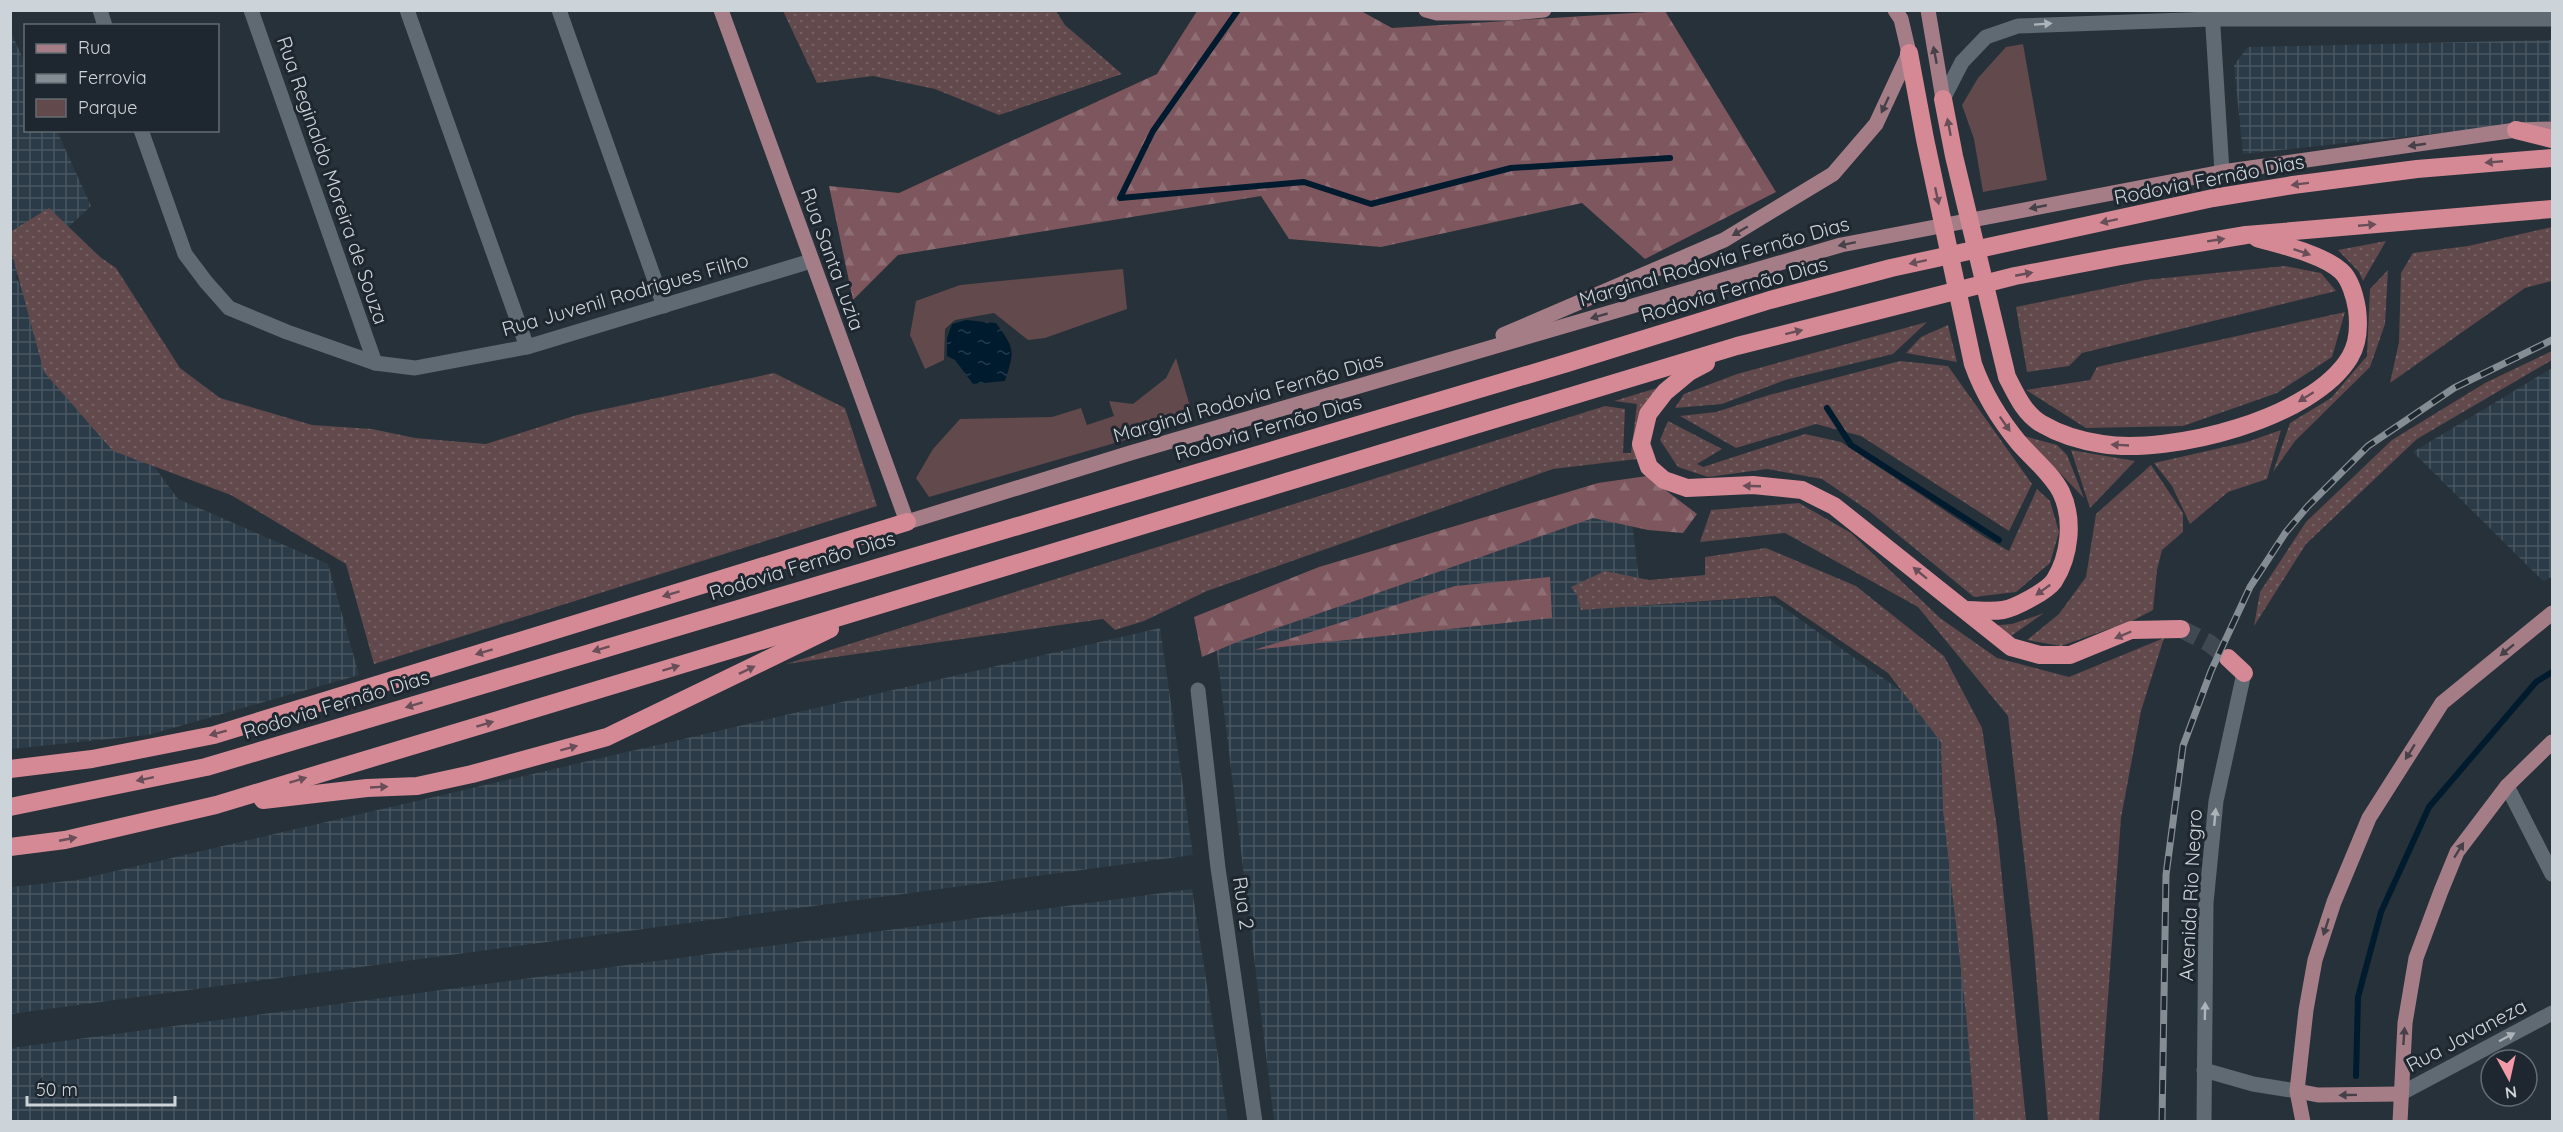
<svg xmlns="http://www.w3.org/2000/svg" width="2563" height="1132" viewBox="0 0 2563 1132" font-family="Quicksand,sans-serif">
	<defs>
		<pattern id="industrial-grid" width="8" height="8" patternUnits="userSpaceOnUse" patternTransform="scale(1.5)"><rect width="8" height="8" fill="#2b3b47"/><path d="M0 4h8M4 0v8" fill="none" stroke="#495661"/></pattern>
		<pattern id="grass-dots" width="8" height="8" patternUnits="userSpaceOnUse" patternTransform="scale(1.5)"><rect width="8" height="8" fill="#61494c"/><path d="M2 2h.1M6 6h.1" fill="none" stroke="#766265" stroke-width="1.8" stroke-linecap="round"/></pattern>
		<pattern id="forest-firs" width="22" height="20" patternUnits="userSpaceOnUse" patternTransform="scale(1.5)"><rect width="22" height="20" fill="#7d575d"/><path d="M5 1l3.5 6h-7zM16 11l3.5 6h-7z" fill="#8e6e74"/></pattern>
		<pattern id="water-ripples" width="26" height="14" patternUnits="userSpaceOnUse" patternTransform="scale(1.5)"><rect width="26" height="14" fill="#001b2e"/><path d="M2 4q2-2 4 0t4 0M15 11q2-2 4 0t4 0" fill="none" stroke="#243b4c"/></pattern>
	</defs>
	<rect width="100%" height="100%" fill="#273139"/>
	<g fill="url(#industrial-grid)">
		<polygon points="10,30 25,63 26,130 57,131 91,206 15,277 178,499 328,564 359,675 148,735 11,749"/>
		<polygon points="2552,40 2552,121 2243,154 2234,65 2248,47"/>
		<polygon points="2552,368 2552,577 2543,581 2413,452"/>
		<polygon points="1629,495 1642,606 1768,597 1924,707 1948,744 1986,1121 1274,1121 1215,638"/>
		<polygon points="1160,628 1193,855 11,1014 11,887 77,880"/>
		<polygon points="1192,889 1228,1121 11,1121 11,1048"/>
	</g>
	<g fill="url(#grass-dots)">
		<polygon points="783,11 1056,11 1065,25 1122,74 999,115 935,89 873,76 817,83"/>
		<polygon points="49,208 100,257 116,268 180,368 220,398 312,425 372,429 415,438 486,444 577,415 774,373 845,408 877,506 374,664 346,564 231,495 113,451 44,372 11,250 10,232"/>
		<polygon points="2552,227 2552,281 2525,288 2390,383 2399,342 2401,273 2413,253 2468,246"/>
		<polygon points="2386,241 2363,281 2359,272 2338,250"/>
		<polygon points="2285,266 2321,273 2336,291 2082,353 2069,366 2027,372 2016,307 2145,280"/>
		<polygon points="2388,270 2385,324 2370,367 2295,441 2273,472 2290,423 2331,398 2367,356 2370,289"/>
		<polygon points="2345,312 2332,357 2277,393 2183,426 2086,428 2026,390 2090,380 2097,367"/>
		<polygon points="1927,322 1893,354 1785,380 1722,404 1675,408 1684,394 1737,374"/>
		<polygon points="1948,325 1957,362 1906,353 1921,337"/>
		<polygon points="2552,351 2552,360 2417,439 2306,544 2254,626 2260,592 2306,522 2392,440 2485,383"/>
		<polygon points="1900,361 1948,366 2032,484 2009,531 1861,436 1816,424 1736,448 1680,416 1716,412 1769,395"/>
		<polygon points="1657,388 1640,427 1637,459 1553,469 1207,591 1144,621 1115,630 1103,619 786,664 1605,406 1625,409 1623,453 1631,453 1637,404 1614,401"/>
		<polygon points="1668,421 1722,449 1697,464 1703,467 1805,434 1841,442 1986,538 2009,551 2037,489 2050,501 2059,532 2050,563 2016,592 1974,597 1869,511 1822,479 1767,469 1708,477 1678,467 1660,440"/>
		<polygon points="2281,430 2267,479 2228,492 2190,524 2172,486 2154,463 2247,442"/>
		<polygon points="2024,436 2057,445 2067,455 2084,498"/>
		<polygon points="2071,450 2135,461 2090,508"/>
		<polygon points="2151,465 2183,513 2183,532 2162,550 2157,570 2153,610 2134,620 2061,646 2027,640 2059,614 2086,577 2096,514"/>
		<polygon points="1799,503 1851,533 1940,618 1997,658 2069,677 2164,638 2141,711 2121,818 2099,1121 2048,1121 2033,936 2008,716 1918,607 1785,533 1700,542 1711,510"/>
		<polygon points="1766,548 1856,586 1944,656 1982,728 1997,828 2026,1121 1975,1121 1966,1013 1943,811 1941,742 1888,673 1775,596 1581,610 1577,595 1571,587 1605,571 1649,580 1705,575 1705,557"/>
		<polygon points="2044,613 2011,636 1988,626 2012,624"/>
	</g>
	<g fill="url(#forest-firs)">
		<polygon points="1197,11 1361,11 1392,28 1665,11 1776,192 1645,259 1582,203 1381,247 1289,239 1261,196 898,255 853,300 829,186 899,193 1157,74"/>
		<polygon points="1647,476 1697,514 1683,533 1648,530 1593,518 1237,642 1202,657 1194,617 1319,567 1598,483"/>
		<polygon points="1550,577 1552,618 1254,650 1455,586"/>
	</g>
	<g fill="#61494c">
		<polygon points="2412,10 2552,11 2552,13 2412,14"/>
		<polygon points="2023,44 2047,180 1983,192 1974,139 1962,105 1978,78 2006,47"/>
		<polygon points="1123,269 1127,309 1045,338 1028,340 994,313 955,320 945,329 944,360 925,369 910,335 916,301 960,285"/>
		<polygon points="1176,358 1194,420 929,497 916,478 933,449 960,419 1052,417 1081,408 1087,425 1114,416 1109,401 1133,404 1166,378"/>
	</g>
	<path fill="url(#water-ripples)" d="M966 320 996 323C1015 349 1015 350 1005 381L973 384 955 360 947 356V338L952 324Z"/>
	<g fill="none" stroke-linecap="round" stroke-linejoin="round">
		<g stroke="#001b2e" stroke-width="6">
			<polyline points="1238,10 1153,131 1120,198 1304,182 1371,204 1511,168 1670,158"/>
			<polyline points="1827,408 1851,445 1999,540"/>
			<polyline points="2356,1076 2358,997 2381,912 2429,807 2536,682 2552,672"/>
		</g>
		<polyline stroke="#404951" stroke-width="18" stroke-dasharray="18 9" stroke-linecap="butt" points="2181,629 2209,643 2228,658"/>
		<g stroke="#5f6a73" stroke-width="15">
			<polyline points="100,10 105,26"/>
			<polyline points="251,10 375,363"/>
			<polyline points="407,10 527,347"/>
			<polyline points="559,10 664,306"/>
			<polyline points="2212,11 2222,172"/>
			<polyline points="1943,99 1962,62 1986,37 2018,26 2212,19 2552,19"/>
			<polyline points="141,130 185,254 206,282 229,308 287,332 375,363 415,368 527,347 811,261"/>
			<polyline points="1198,690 1218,868 1255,1122"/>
			<polyline points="2507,786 2552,874"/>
			<polyline points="2204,1070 2253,1084 2297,1091"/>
			<polyline points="2400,1094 2552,1013"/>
			<polyline points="2204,1122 2206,903 2216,801 2244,673"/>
		</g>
		<g stroke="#a57d87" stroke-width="15">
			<polyline points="721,10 907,522 1127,454 1841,245 2222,172 2516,130 2552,129"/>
			<polyline points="1426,10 1437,13 1512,13 1544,10"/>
			<polyline points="1928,10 1943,99"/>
			<polyline points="1503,335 1724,240 1833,174 1876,124 1909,53 1901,19 1895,10"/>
			<polyline points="2297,1091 2318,1095 2400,1094"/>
			<polyline points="2303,1122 2297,1091 2306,1010 2315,960 2334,902 2369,818 2442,703 2552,613"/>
			<polyline points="2400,1122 2405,1023 2416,958 2441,891 2457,852 2507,786 2552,742"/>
		</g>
		<g stroke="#d48995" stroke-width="18">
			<path d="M1909 53 1925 139 1973 364C1983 392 2000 420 2019 443 2033 459 2051 473 2061 492 2074 519 2070 556 2054 581 2047 591 2015 608 2003 610 1991 612 1978 610 1966 610"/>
			<path d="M1943 99 1954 156 2007 377C2016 394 2024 414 2042 424 2059 434 2082 441 2102 444 2170 455 2313 419 2350 357 2359 342 2359 325 2357 309 2355 297 2350 279 2341 271 2322 254 2281 245 2257 238"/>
			<polyline points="2516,130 2552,139"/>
			<polyline points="1706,363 1689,372 1665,392 1648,414 1641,444 1649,467 1664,480 1687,488 1753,485 1802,490 1834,506 2011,647 2040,655 2070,655 2131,630 2181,629"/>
			<polyline points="2228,658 2244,673"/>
			<polyline points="10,769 92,759 214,735 907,522"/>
			<polyline points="263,800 367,788 417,786 472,774 607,737 830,629"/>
			<polyline points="10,807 206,767 1567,363 1770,300 1891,268 2213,198 2293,185 2417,169 2552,158"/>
			<polyline points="10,847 65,840 216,805 1737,346 2015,276 2121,256 2246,235 2552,209"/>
		</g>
		<defs>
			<polyline id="rail" points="2162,1122 2166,875 2183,746 2211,671 2250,587 2286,532 2308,506 2368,446 2454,388 2552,340"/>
		</defs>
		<use href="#rail" stroke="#858d94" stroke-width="7"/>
		<use href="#rail" stroke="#1e272f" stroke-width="4.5" stroke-dasharray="14" stroke-linecap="butt"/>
	</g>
	<defs><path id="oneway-solid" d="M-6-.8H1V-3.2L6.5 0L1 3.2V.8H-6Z" transform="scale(1.5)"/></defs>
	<g fill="#acb4ba">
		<use href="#oneway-solid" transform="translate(2043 24) rotate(-4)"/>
		<use href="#oneway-solid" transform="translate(2215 817) rotate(-85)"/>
		<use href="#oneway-solid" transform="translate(2205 1011) rotate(-89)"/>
		<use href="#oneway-solid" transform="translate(2507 1037) rotate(-28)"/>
	</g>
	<g fill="#464149">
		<use href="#oneway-solid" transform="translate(1935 55) rotate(-101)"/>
		<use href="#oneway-solid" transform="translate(1885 105) rotate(115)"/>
		<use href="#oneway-solid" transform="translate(2417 145) rotate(172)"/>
		<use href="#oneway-solid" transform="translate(2038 207) rotate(169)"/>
		<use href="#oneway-solid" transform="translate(1740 231) rotate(150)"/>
		<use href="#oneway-solid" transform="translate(1847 244) rotate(168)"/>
		<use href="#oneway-solid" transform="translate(1599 316) rotate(164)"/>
		<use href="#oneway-solid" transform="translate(2507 650) rotate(141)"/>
		<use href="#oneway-solid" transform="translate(2410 752) rotate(122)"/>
		<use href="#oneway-solid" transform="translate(2459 850) rotate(-58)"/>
		<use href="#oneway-solid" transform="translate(2326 927) rotate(108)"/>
		<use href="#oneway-solid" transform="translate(2404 1036) rotate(-86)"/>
		<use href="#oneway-solid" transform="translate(2348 1095) rotate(179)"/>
	</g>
	<g fill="#674e58">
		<use href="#oneway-solid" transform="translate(1949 127) rotate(-101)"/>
		<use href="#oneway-solid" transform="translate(2494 162) rotate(175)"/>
		<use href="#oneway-solid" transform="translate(2300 184) rotate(173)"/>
		<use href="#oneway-solid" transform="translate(1937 196) rotate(78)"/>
		<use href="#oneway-solid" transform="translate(2109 221) rotate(168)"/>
		<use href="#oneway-solid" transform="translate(2367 225) rotate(-5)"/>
		<use href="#oneway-solid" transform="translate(2216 240) rotate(-9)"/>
		<use href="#oneway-solid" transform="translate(2302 252) rotate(19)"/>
		<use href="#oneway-solid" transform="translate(1918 262) rotate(168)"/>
		<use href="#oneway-solid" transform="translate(2024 274) rotate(-11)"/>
		<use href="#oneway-solid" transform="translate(1794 332) rotate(-14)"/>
		<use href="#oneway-solid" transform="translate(2306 397) rotate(148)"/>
		<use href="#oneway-solid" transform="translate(2005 424) rotate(55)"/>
		<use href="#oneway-solid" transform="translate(2120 445) rotate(-177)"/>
		<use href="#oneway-solid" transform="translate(1752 486) rotate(-178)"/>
		<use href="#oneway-solid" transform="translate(1920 573) rotate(-141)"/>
		<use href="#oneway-solid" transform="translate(2043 590) rotate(144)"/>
		<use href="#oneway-solid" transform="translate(671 594) rotate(163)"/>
		<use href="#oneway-solid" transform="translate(2123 635) rotate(157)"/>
		<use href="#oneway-solid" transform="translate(601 649) rotate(163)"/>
		<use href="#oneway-solid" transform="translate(484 652) rotate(163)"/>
		<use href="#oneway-solid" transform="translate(671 668) rotate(-17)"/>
		<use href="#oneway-solid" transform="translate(747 670) rotate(-26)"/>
		<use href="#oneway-solid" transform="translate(414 705) rotate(163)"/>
		<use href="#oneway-solid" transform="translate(485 724) rotate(-17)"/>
		<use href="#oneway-solid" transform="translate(218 733) rotate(165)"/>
		<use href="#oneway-solid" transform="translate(569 748) rotate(-15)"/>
		<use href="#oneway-solid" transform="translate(145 779) rotate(168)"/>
		<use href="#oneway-solid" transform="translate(298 780) rotate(-17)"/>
		<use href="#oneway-solid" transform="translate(379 787) rotate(-3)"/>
		<use href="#oneway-solid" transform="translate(68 839) rotate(-11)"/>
	</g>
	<g text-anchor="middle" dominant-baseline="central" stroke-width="6" stroke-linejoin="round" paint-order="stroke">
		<g font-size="20" fill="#cdd4d9" stroke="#1e272f">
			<text transform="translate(2209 179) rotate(-11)">Rodovia Fernão Dias</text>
			<text transform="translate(333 180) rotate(71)">Rua Reginaldo Moreira de Souza</text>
			<text transform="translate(833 259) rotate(70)">Rua Santa Luzia</text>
			<text transform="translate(1714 261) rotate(-16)">Marginal Rodovia Fernão Dias</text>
			<text transform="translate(1734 289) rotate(-16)">Rodovia Fernão Dias</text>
			<text transform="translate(625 294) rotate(-16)">Rua Juvenil Rodrigues Filho</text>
			<text transform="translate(1248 397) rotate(-16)">Marginal Rodovia Fernão Dias</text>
			<text transform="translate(1268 427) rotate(-16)">Rodovia Fernão Dias</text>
			<text transform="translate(802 565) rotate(-17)">Rodovia Fernão Dias</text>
			<text transform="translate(336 704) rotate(-17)">Rodovia Fernão Dias</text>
			<text transform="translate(2190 895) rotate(-87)">Avenida Rio Negro</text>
			<text transform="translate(1244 903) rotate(82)">Rua 2</text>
			<text transform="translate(2466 1035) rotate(-28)">Rua Javaneza</text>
		</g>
	</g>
	<rect width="2563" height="1132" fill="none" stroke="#cdd4d9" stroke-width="24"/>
	<rect x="24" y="24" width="195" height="108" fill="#1e272f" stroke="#646c73" stroke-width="1.5"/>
	<rect x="36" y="44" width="30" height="9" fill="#a57d87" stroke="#646c73" stroke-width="1.5"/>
	<text x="78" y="54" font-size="18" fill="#cdd4d9">Rua</text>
	<rect x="36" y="74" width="30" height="9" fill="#858d94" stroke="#646c73" stroke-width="1.5"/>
	<text x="78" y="84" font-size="18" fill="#cdd4d9">Ferrovia</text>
	<rect x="36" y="99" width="30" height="18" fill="#61494c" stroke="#646c73" stroke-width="1.5"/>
	<text x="78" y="114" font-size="18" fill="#cdd4d9">Parque</text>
	<g transform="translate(2509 1078) rotate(172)"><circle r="28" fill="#1e272f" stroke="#646c73" stroke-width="1.5"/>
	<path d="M0-4.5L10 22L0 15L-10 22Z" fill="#f39aa8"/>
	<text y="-9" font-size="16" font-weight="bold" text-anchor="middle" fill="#cdd4d9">N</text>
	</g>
	<path d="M27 1096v9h148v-9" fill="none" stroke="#cdd4d9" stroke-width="3"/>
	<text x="36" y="1096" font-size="18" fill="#cdd4d9" stroke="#1e272f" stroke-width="4.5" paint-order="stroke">50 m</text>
</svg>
